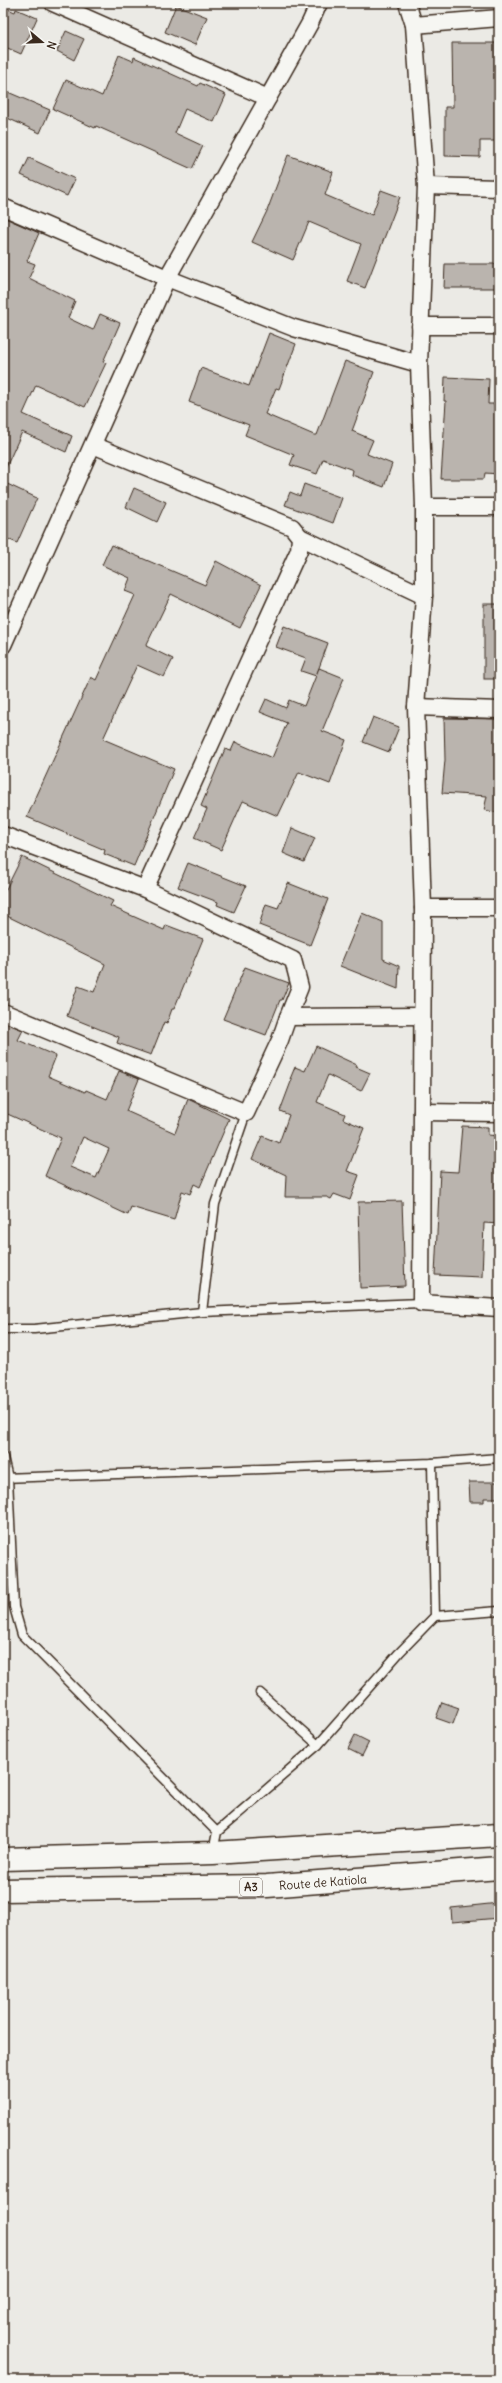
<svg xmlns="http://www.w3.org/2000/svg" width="502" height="2383" viewBox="0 0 502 2383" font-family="Delius,sans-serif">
	<rect width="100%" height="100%" fill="#ebeae5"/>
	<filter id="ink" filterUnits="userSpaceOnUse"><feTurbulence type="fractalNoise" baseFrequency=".025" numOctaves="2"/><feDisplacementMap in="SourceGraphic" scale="8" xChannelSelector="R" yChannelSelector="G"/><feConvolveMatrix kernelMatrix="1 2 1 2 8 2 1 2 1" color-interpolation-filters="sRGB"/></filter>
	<g filter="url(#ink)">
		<g fill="#bab4ae" stroke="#3b2a1e" fill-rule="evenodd">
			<polygon points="176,5 207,17 195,45 165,32"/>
			<polygon points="3,7 15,12 16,9 37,18 21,54 3,46"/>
			<polygon points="66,31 84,39 74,60 57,51"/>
			<polygon points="452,43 499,43 499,141 480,141 480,157 445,156 445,107 453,107"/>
			<polygon points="119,55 133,61 134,57 198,86 200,83 226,95 214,122 185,109 175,133 203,146 192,169 96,126 95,128 53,109 66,80 102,96"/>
			<polygon points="3,90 50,110 40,133 3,116"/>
			<polygon points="288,155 333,172 325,195 372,215 381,190 400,197 365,288 347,281 361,244 309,222 293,260 252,242 267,211"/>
			<polygon points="29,158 75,179 67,196 21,175"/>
			<polygon points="3,217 39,233 27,261 35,264 29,278 75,301 68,318 93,330 100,314 120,323 103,362 106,363 85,407 36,385 23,414 72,436 66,452 22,432 3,474"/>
			<polygon points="445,264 499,264 499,288 444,288"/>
			<polygon points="269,333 296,344 279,389 276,388 265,414 314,435 317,435 345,361 374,372 352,431 373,440 367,454 392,464 384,487 352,475 353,470 323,459 317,474 290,465 294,455 245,435 249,425 189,402 201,368 249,386"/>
			<polygon points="445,377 489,379 488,404 499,404 499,474 485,473 484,479 441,479 446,401 444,401"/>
			<polygon points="3,482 37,498 17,543 3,537"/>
			<polygon points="304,484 342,498 333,523 285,505 290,492 300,496"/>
			<polygon points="134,488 166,502 157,522 126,507"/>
			<polygon points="111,545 205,585 216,561 261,585 240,628 171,594 146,646 173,659 164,677 137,665 103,739 174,769 134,866 104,854 105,850 27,817 91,677 96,680 135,595 125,591 130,578 102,565"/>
			<rect x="484" y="604" width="15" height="75"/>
			<polygon points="284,626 328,643 316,676 301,671 306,658 276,647"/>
			<polygon points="319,668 344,678 322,731 346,740 330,784 299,772 278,816 243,801 221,850 194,838 207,809 201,806 225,749 231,751 235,742 272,758 287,723 260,712 266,699 286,708 289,700 304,706"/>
			<polygon points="373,717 399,727 389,752 363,742"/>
			<polygon points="444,718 499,719 499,813 484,810 487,796 442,793 445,760"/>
			<polygon points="292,828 315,838 304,862 283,853"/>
			<polygon points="22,857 113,901 110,906 164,930 166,925 203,939 174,1009 172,1009 167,1023 164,1022 151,1055 117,1043 119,1037 67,1016 78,986 94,992 105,964 3,914 3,895"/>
			<polygon points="188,863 246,886 234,912 217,905 218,902 178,887"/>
			<polygon points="288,883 328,899 310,945 259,925 266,904 278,908"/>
			<polygon points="362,913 383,922 383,959 399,966 398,989 340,966"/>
			<polygon points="245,967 289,983 282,1000 280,1000 266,1035 223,1019"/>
			<path d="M3 1022 23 1030 18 1040 56 1056 48 1076 85 1092 86 1090 107 1099 119 1071 139 1079 126 1111 175 1133 188 1099 229 1119 200 1187 194 1184 190 1194 182 1191 174 1220 131 1207 128 1215 45 1176 61 1138 3 1112ZM83 1137 109 1149 96 1178 70 1167Z"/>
			<polygon points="316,1046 357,1065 356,1067 370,1073 361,1091 328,1075 317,1102 345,1114 343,1119 364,1128 347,1171 359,1175 350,1200 334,1194 331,1199 327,1197 285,1197 286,1175 252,1159 262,1136 279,1143 289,1115 280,1111 292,1079 290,1079 295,1067 305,1071"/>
			<polygon points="462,1126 488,1127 488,1135 499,1136 499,1224 484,1223 482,1277 435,1275 440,1171 458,1172"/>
			<polygon points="402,1201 405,1286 360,1288 358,1202"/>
			<polygon points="469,1482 499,1482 499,1498 484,1498 484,1502 470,1502"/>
			<polygon points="442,1702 459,1708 453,1724 436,1718"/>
			<polygon points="355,1735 369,1742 362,1756 348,1749"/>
			<polygon points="499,1903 499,1918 452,1922 451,1908"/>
		</g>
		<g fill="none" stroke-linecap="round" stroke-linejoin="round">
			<defs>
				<g id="lane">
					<polyline points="202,1312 215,1204 246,1113"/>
					<polyline points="3,1329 34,1329 202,1312 421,1303"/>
					<polyline points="3,1457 8,1478 14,1607 22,1635 217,1832"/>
					<polyline points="3,1478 432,1463 499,1458"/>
					<polyline points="435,1616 499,1611"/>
					<polyline points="260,1693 318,1745"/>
					<polyline points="213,1852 217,1832 318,1745 399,1653 435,1616 432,1463"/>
				</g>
				<g id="street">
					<polyline points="53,3 268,98"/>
					<polyline points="407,3 414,25 426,186 419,364 424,507 424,596 416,707 423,908 421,1303 499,1308"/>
					<polyline points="414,25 499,18"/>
					<polyline points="426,186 499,188"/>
					<polyline points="3,207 167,278 294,328 419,364"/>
					<polyline points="420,326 499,326"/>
					<polyline points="93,445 292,527 300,537 299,550 145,889"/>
					<polyline points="424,507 499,507"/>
					<polyline points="300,537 424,596"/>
					<polyline points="3,645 167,278 310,23 319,3"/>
					<polyline points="416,707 499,710"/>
					<polyline points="3,835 145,889 293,960 300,987 288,1017"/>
					<polyline points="423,908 499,908"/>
					<polyline points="3,1012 246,1113 280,1040 288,1017 421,1016"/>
					<polyline points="422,1112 499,1113"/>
				</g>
				<g id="highway">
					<polyline points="3,1859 213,1853 499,1835"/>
					<path id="s1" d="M3 1890 267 1886 499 1868"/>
				</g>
			</defs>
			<use href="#lane" stroke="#3b2a1e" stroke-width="11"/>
			<use href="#street" stroke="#3b2a1e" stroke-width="19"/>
			<use href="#highway" stroke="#3b2a1e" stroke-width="25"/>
			<use href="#lane" stroke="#f6f6f2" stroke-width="8"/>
			<use href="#street" stroke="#f6f6f2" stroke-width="16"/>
			<use href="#highway" stroke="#f6f6f2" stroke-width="22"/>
		</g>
	</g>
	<g text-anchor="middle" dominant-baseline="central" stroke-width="3" stroke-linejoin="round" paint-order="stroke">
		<rect fill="#f6f6f2" stroke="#73675e" stroke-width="1" x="240" y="1878" width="22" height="18" rx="3"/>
		<g font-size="11" font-weight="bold" fill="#3b2a1e">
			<text x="251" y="1887">A3</text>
		</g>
		<g font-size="12" fill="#3b2a1e" stroke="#f6f6f2">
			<text stroke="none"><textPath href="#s1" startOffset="320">Route de Katiola</textPath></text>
		</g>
	</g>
	<rect width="502" height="2383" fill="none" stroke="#f6f6f2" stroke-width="16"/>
	<rect x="8" y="8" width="486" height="2367" fill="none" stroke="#3b2a1e" stroke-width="1.5" filter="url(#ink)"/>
	<g transform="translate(42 42) rotate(109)" stroke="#f6f6f2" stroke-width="3" paint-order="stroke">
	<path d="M0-3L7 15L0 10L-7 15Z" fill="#3b2a1e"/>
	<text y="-6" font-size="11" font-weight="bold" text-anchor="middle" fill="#3b2a1e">N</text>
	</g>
</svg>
